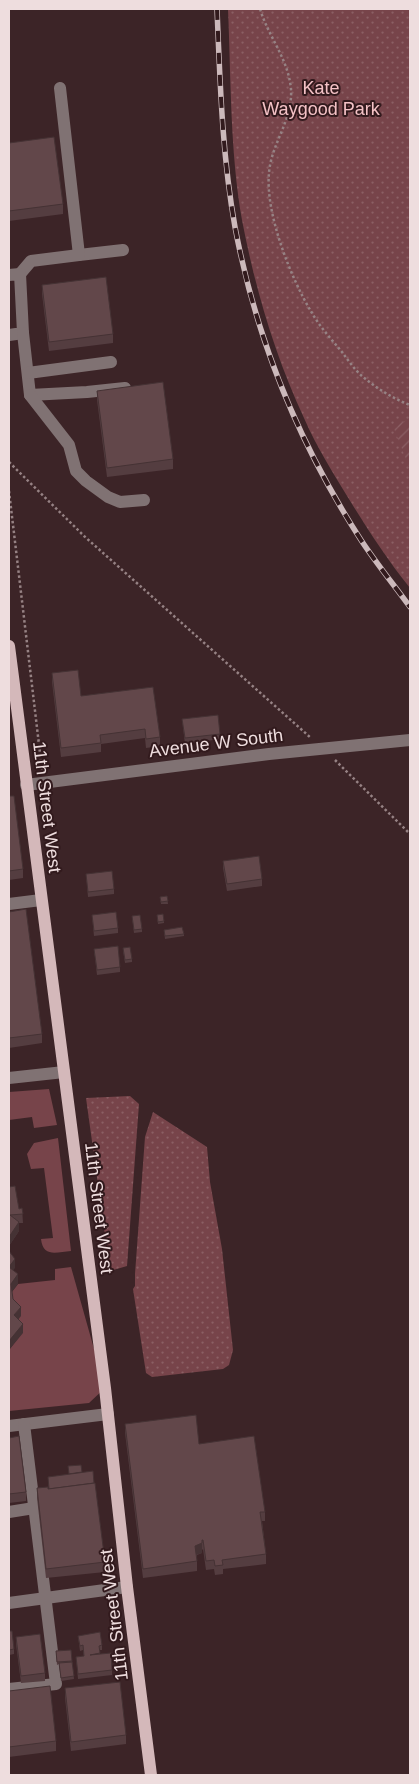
<svg xmlns="http://www.w3.org/2000/svg" width="419" height="1784" viewBox="0 0 419 1784" font-family="Helvetica,sans-serif">
	<defs>
		<pattern id="park-dots" width="8" height="8" patternUnits="userSpaceOnUse" patternTransform="scale(1.25)"><rect width="8" height="8" fill="#77444a"/><path d="M2 2h.1M6 6h.1" fill="none" stroke="#8b5f64" stroke-width="1.8" stroke-linecap="round"/></pattern>
		<pattern id="garden-furrows" width="10" height="10" patternUnits="userSpaceOnUse" patternTransform="scale(1.25)"><rect width="10" height="10" fill="#77444a"/><path d="M-1 1l2-2M0 10L10 0M9 11l2-2" fill="none" stroke="#8b5f64"/></pattern>
	</defs>
	<rect width="100%" height="100%" fill="#3c2427"/>
	<g fill="#77444a">
		<polygon points="49,1089 57,1125 34,1128 32,1117 9,1120 9,1092"/>
		<path d="M58 1138 71 1251C57 1252 43 1258 41 1239L53 1238 44 1168 31 1169 27 1154 34 1143Z"/>
		<polygon points="71,1267 105,1388 89,1403 9,1411 9,1350 22,1333 13,1309 11,1293 18,1284 55,1280 55,1269"/>
	</g>
	<g fill="url(#park-dots)">
		<path d="M228 9H410V588C389 562 370 533 352 504 335 476 317 448 304 418 275 356 255 288 242 220 230 151 231 79 228 9Z"/>
		<polygon points="130,1096 139,1104 127,1266 110,1271 86,1098"/>
		<polygon points="153,1112 207,1147 210,1182 222,1249 233,1350 229,1365 223,1369 152,1377 146,1373 133,1289 135,1286 135,1274 145,1137"/>
	</g>
	<polygon fill="url(#garden-furrows)" points="410,419 410,469 393,426"/>
	<g fill="none" stroke-linecap="round" stroke-linejoin="round">
		<g stroke="#968284" stroke-width="2.5" stroke-dasharray="2.5 2.5" stroke-linecap="butt">
			<path d="M260 9C269 38 288 58 291 89 293 120 271 144 269 173 265 213 291 279 312 313 320 327 332 340 342 352 348 360 354 369 362 376 376 388 392 398 410 405"/>
			<polyline points="9,462 84,536 311,738"/>
			<polyline points="9,491 42,770"/>
			<polyline points="335,760 410,834"/>
		</g>
		<g stroke="#807273" stroke-width="12">
			<polyline points="79,255 123,250"/>
			<polyline points="20,274 31,261 79,255 60,88"/>
			<polyline points="9,275 20,274 23,333 9,335"/>
			<polyline points="23,333 30,395 87,392 125,388"/>
			<polyline points="28,373 111,362"/>
			<polyline points="30,395 69,445 76,471 86,481 108,497 120,502 144,500"/>
			<polyline points="26,785 269,754 410,740"/>
			<polyline points="9,904 41,900"/>
			<polyline points="9,1078 64,1072"/>
			<polyline points="9,1426 108,1414"/>
			<polyline points="9,1512 34,1508"/>
			<polyline points="9,1603 127,1587"/>
			<polyline points="9,1689 56,1684 24,1424"/>
		</g>
		<polyline stroke="#d4b8ba" stroke-width="12" points="9,646 105,1388 127,1587 151,1775"/>
		<defs>
			<path id="rail" d="M217 9C220 81 222 155 235 227 256 339 299 444 361 540 376 563 394 585 410 607"/>
		</defs>
		<use href="#rail" stroke="#ccb9bb" stroke-width="5.5"/>
		<use href="#rail" stroke="#321a1d" stroke-width="4" stroke-dasharray="11" stroke-linecap="butt"/>
	</g>
	<g fill="#543d40">
		<polygon points="9,143 63,204 63,214 9,221"/>
		<polygon points="42,285 113,334 113,343 49,351 42,294"/>
		<polygon points="97,391 173,459 173,469 107,477 97,400"/>
		<polygon points="52,673 81,696 160,737 160,746 146,748 145,738 101,744 101,752 61,757 52,682"/>
		<polygon points="182,719 220,734 220,739 185,744"/>
		<polygon points="9,796 23,869 23,878 9,880"/>
		<polygon points="223,861 262,879 262,886 227,891 223,868"/>
		<polygon points="86,874 114,889 114,894 88,897"/>
		<polygon points="167,896 168,904 161,904 160,897"/>
		<polygon points="9,912 42,1034 42,1043 9,1048"/>
		<polygon points="92,915 118,928 118,933 94,936"/>
		<polygon points="157,915 164,921 164,923 158,924"/>
		<polygon points="132,916 142,929 142,932 134,933"/>
		<polygon points="164,930 184,934 184,936 165,939"/>
		<polygon points="94,949 120,967 120,972 97,975"/>
		<polygon points="123,950 132,959 132,962 125,963"/>
		<polygon points="9,1187 19,1209 22,1208 23,1223 19,1223 19,1231 9,1246"/>
		<polygon points="125,1424 199,1444 265,1512 265,1521 262,1521 266,1554 266,1564 223,1569 223,1574 215,1575 214,1569 206,1570 203,1549 202,1550 202,1553 197,1555 197,1571 143,1578 125,1433"/>
		<polygon points="9,1438 26,1492 26,1501 9,1503"/>
		<polygon points="82,1473 105,1562 105,1572 46,1578 37,1498 37,1488 49,1489 48,1477"/>
		<polygon points="9,1631 14,1649 14,1654 9,1655"/>
		<polygon points="78,1636 102,1645 102,1650 100,1650 100,1654 112,1670 112,1675 78,1679 76,1657 84,1656 83,1650 80,1651"/>
		<polygon points="16,1637 45,1673 45,1681 21,1683 16,1644"/>
		<polygon points="71,1650 74,1679 61,1681 59,1664 57,1665 56,1651"/>
		<polygon points="65,1688 126,1735 126,1744 71,1751 65,1698"/>
		<polygon points="9,1691 56,1741 56,1751 9,1757"/>
	</g>
	<g fill="#453234">
		<polygon points="19,1222 19,1231 9,1246 9,1237"/>
		<polygon points="15,1259 15,1268 9,1276 9,1267"/>
		<polygon points="18,1274 18,1284 11,1293 11,1284"/>
		<polygon points="21,1307 21,1316 14,1325 14,1315"/>
		<polygon points="23,1324 23,1333 9,1350 9,1341"/>
		<polygon points="202,1543 202,1553 195,1555 195,1546"/>
	</g>
	<g fill="#62474a" stroke="#453234">
		<polygon points="54,137 63,204 9,211 9,143"/>
		<polygon points="106,277 113,334 49,342 42,285"/>
		<polygon points="163,382 173,459 107,468 97,391"/>
		<polygon points="78,670 81,696 153,687 160,737 146,739 145,729 100,735 101,743 61,748 52,673"/>
		<polygon points="218,715 220,734 185,738 182,719"/>
		<polygon points="9,796 14,796 23,869 9,871"/>
		<polygon points="259,856 262,879 227,884 223,861"/>
		<polygon points="112,871 114,889 88,892 86,874"/>
		<polygon points="167,896 168,901 161,902 160,897"/>
		<polygon points="26,909 42,1034 9,1038 9,912"/>
		<polygon points="116,912 118,928 94,931 92,915"/>
		<polygon points="163,914 164,921 158,922 157,915"/>
		<polygon points="140,915 142,929 134,930 132,916"/>
		<polygon points="182,927 184,934 165,936 164,930"/>
		<polygon points="118,946 120,967 97,970 94,949"/>
		<polygon points="130,947 132,959 125,960 123,948"/>
		<polygon points="15,1186 19,1209 22,1208 23,1214 10,1215 19,1222 9,1237 9,1187"/>
		<polygon points="9,1251 15,1259 9,1267"/>
		<polygon points="9,1267 18,1274 11,1284 13,1299 21,1307 14,1315 23,1324 9,1341"/>
		<polygon points="196,1415 199,1444 254,1436 265,1512 260,1512 266,1554 222,1560 223,1565 215,1566 214,1560 206,1561 203,1540 202,1540 202,1543 195,1546 197,1561 143,1569 125,1424"/>
		<polygon points="19,1436 26,1492 9,1494 9,1438"/>
		<polygon points="81,1465 82,1472 69,1474 68,1466"/>
		<polygon points="93,1471 94,1483 49,1489 48,1477"/>
		<polygon points="95,1483 105,1562 46,1569 37,1488 48,1487 48,1489"/>
		<polygon points="9,1631 12,1631 14,1649 9,1650"/>
		<polygon points="100,1632 102,1645 99,1646 100,1653 90,1655 111,1653 112,1670 78,1674 76,1657 84,1656 83,1645 80,1646 78,1636"/>
		<polygon points="40,1634 45,1673 21,1676 16,1637"/>
		<polygon points="71,1650 72,1661 57,1662 56,1651"/>
		<polygon points="72,1662 74,1676 61,1678 59,1663"/>
		<polygon points="120,1682 126,1735 71,1742 65,1688"/>
		<polygon points="50,1686 56,1741 9,1747 9,1691"/>
	</g>
	<g text-anchor="middle" dominant-baseline="central" stroke-width="4" stroke-linejoin="round" paint-order="stroke">
		<g font-size="18" fill="#f4c2c6" stroke="#321a1d">
			<text x="321" y="88">Kate<tspan x="321" dy="21">Waygood Park</tspan></text>
		</g>
		<g font-size="18" fill="#eeddde" stroke="#321a1d">
			<text transform="translate(216 743) rotate(-7)">Avenue W South</text>
			<text transform="translate(47 807) rotate(83)">11th Street West</text>
			<text transform="translate(99 1208) rotate(83)">11th Street West</text>
			<text transform="translate(114 1615) rotate(-97)">11th Street West</text>
		</g>
	</g>
	<rect width="419" height="1784" fill="none" stroke="#eeddde" stroke-width="20"/>
</svg>
